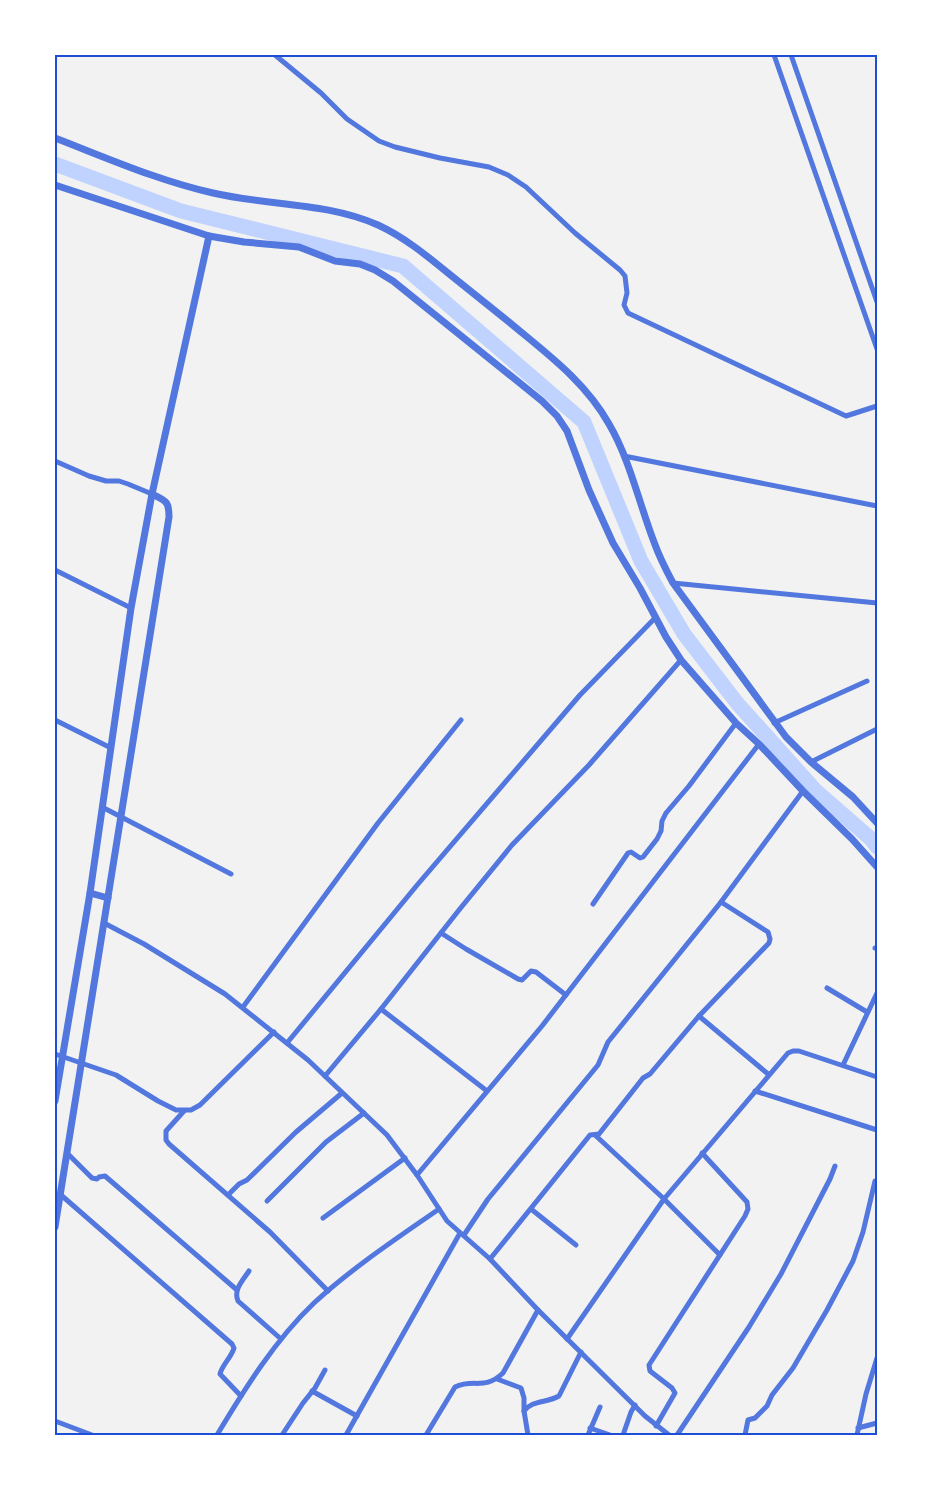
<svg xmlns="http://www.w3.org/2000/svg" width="932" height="1490" viewBox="0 0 932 1490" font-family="Arial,sans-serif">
	<rect width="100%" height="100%" fill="#f2f2f2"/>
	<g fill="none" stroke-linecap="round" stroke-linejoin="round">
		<polyline stroke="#bfd3fe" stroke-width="15" points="55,164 181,211 403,266 584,422 641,561 684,634 737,703 816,791 871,839 877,847"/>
		<g stroke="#5277de" stroke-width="5">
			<polyline points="275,55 321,93 347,119 379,141 395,147 440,158 489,167 508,175 526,187 575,233 620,270 625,276 627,293 624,305 628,313 846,416 877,406"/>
			<polyline points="774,55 877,349"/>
			<polyline points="791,55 877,302"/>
			<polyline points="624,456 877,506"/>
			<polyline points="55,461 89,476 106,481 119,481 128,484 152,494"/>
			<polyline points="55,570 131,608"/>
			<polyline points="673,583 877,603"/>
			<polyline points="55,720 111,748"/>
			<polyline points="774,723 867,681"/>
			<polyline points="811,762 877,729"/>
			<polyline points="102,807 231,874"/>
			<polyline points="593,904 628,853 631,852 640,858 643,857 657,839 661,831 662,821 666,813 689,786 736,723"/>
			<polyline points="104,923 144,944 225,994 308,1060 387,1135 417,1175 447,1221 490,1259 538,1310 645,1416 669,1435"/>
			<polyline points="441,933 466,949 518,979 522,980 531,971 536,972 566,995"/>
			<polyline points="875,948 877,949"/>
			<polyline points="827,988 867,1012"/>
			<polyline points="243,1007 378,823 461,720"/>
			<polyline points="381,1009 487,1091"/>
			<polyline points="699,1016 768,1074"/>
			<polyline points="287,1043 418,884 580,695 656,617"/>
			<polyline points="55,1054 116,1075 158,1101 176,1110 191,1110 200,1105 274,1032"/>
			<polyline points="843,1065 877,993"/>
			<polyline points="325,1076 381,1009 459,910 512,845 589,765 681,660"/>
			<polyline points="755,1091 877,1130"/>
			<polyline points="184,1111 166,1131 166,1140 169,1144 270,1232 328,1291"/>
			<polyline points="595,1135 664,1199 720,1255"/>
			<polyline points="67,1153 92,1178 97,1179 99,1177 105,1176 237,1290"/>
			<polyline points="417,1175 542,1026 759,744"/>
			<path d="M61 1195 232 1344 234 1348C231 1358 222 1365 220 1374L241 1396"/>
			<polyline points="228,1195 239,1184 247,1180 296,1132 342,1093"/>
			<polyline points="267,1201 326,1142 364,1113"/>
			<polyline points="531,1209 576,1245"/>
			<polyline points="323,1218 405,1158"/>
			<polyline points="464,1235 488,1199 598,1065 608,1042 721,902 803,791"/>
			<polyline points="490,1259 590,1135 599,1134 643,1078 650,1074 699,1016 769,943 770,939 768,932 721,902"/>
			<path d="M249 1271C243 1280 233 1290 238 1301L281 1339"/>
			<polyline points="567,1339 664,1199 788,1053 793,1051 799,1051 877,1077"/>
			<polyline points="497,1379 521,1388 524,1398 524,1411 528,1435"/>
			<polyline points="312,1391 357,1416"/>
			<path d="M524 1411C532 1400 547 1403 559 1396L581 1352"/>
			<polyline points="55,1421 92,1435"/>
			<polyline points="656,1426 675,1393 672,1388 650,1371 649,1365 745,1216 748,1209 747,1202 702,1153"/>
			<polyline points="590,1428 610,1435"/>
			<polyline points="858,1428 877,1423"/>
			<path d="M217 1435C244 1390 275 1340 314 1303 352 1268 396 1239 439 1209"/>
			<polyline points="282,1435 303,1403 315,1388 325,1370"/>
			<polyline points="346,1435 460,1233"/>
			<path d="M426 1435 455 1387C474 1378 484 1391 503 1373L538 1310"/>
			<polyline points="588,1435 600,1407"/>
			<polyline points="623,1435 631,1412 635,1405"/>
			<polyline points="677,1435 749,1327 781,1274 830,1179 835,1166"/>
			<polyline points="745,1435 748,1420 755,1418 767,1406 772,1395 793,1368 827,1310 853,1261 863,1232 875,1181"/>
			<polyline points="857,1435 866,1394 877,1358"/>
		</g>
		<g stroke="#5277de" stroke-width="7">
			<path d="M55 138C107 158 159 181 213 193 268 206 326 202 378 225 404 237 426 255 448 273 469 290 489 306 509 322 546 353 585 381 609 424 630 460 639 503 654 542 659 556 666 570 673 583L786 737 811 762 853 797 877 823"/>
			<polyline points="55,185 209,236 244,242 299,247 335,261 360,264 375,270 393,281 542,401 557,416 567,431 589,490 613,543 640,588 666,637 681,660 736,723 759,744 803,791 852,839 877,867"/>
			<polyline points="90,893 108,898"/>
			<polyline points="55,1101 90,893 131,608 152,494 209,236"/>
			<path d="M55 1227 169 517C169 501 166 501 152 494"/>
		</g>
	</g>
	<rect width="932" height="1490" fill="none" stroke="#ffffff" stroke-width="112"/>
	<rect x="56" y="56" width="820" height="1378" fill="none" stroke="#1d4ed8" stroke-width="2"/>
</svg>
